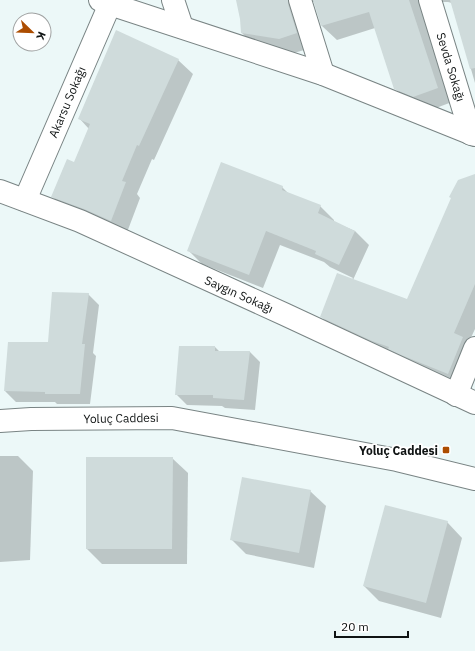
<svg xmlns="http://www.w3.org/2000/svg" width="475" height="651" viewBox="0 0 475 651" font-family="'IBM Plex Sans',sans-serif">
	<rect width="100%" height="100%" fill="#ecf8f8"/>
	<g fill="#0003">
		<polygon points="237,0 475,0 475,83 452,3 448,2 441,2 452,102 428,111 410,103 395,88 375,28 337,40 322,26 315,2 311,2 311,48 294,53 256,48 242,33 241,19"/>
		<polygon points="178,60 193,74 154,160 152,159 137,194 140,198 126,235 67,211 53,197 75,163 89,129 79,118"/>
		<polygon points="475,175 475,329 468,344 462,387 335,331 322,317 353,278 330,267 324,262 280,245 263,288 202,264 188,250 282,187 289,194 320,206 334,220 334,222 355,231 369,245 353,280 408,300"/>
		<polygon points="88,294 99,305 93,353 96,356 90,404 57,404 55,402 16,402 5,391 49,343"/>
		<polygon points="180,346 215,347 220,352 250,352 260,362 255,410 225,408 222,406 187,405 176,394"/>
		<polygon points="0,456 18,456 33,471 30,560 0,562"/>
		<polygon points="172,458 188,473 187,564 102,564 87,549"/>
		<polygon points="310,491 326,506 314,568 246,554 231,539"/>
		<polygon points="447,522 462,538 441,618 379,601 364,586"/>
	</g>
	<g fill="#cfdbdb">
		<polygon points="236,0 288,0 288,4 297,33 279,39 241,33 240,19"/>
		<polygon points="313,0 409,0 438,88 413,97 394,89 369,12 321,26"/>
		<polygon points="450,0 475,0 475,68 470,69"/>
		<polygon points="116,30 179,59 139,146 137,145 122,181 126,182 111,221 84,209 51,197 67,159 74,162 90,124 78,119"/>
		<polygon points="221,162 283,186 282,190 321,205 318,213 355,231 339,265 315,254 316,251 266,231 249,275 187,251"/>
		<polygon points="475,174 475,284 454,333 463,337 448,374 401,355 388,349 389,347 372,341 320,317 337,273 407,299 451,198 449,197 458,180"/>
		<polygon points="52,292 89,293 82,344 85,344 80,394 45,394 45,392 4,391 8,342 48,342"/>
		<polygon points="179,346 215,346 215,351 250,351 244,400 213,398 213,395 175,395"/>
		<polygon points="86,457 173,457 172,549 86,549"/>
		<polygon points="242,477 311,490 299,553 230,540"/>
		<polygon points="385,505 448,521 426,603 363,586"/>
	</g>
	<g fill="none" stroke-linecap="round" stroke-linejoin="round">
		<defs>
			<g id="minor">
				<polyline points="100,0 110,4 323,74 475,135"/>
				<polyline points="173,0 182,27"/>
				<polyline points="300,0 323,74"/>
				<polyline points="430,0 471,134"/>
				<polyline points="0,191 80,221 284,314 475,403"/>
				<polyline points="25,200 110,4"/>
				<polyline points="456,395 475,348"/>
				<polyline points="0,421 31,419 172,418 397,460 475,479"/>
			</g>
		</defs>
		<use href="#minor" stroke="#798484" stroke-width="24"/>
		<use href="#minor" stroke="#fff" stroke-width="22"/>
	</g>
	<rect fill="#ac4d01" stroke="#fff" stroke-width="1.5" x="442" y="446" width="8" height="8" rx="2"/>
	<g text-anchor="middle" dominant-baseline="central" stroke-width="3.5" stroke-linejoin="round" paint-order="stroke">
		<g font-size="12" fill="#101414" stroke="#fff">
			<text transform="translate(451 67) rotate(73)">Sevda Sokağı</text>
			<text transform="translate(67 102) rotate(-67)">Akarsu Sokağı</text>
			<text transform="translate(239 294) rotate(24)">Saygın Sokağı</text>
			<text transform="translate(121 418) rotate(-1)">Yoluç Caddesi</text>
		</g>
		<g font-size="12" font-weight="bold" fill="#101414" stroke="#fff" text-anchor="end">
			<text x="438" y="450">Yoluç Caddesi</text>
		</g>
	</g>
	<g transform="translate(32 32) rotate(113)"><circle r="19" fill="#ffffff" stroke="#9fa1a1"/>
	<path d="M0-3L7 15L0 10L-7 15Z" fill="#ac4d01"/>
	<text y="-6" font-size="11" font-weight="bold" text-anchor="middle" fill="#101414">K</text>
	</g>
	<path d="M335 631v6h73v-6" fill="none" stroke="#101414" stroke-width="2"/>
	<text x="341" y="631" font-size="12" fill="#101414" stroke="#ffffff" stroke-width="3" paint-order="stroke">20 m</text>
</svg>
